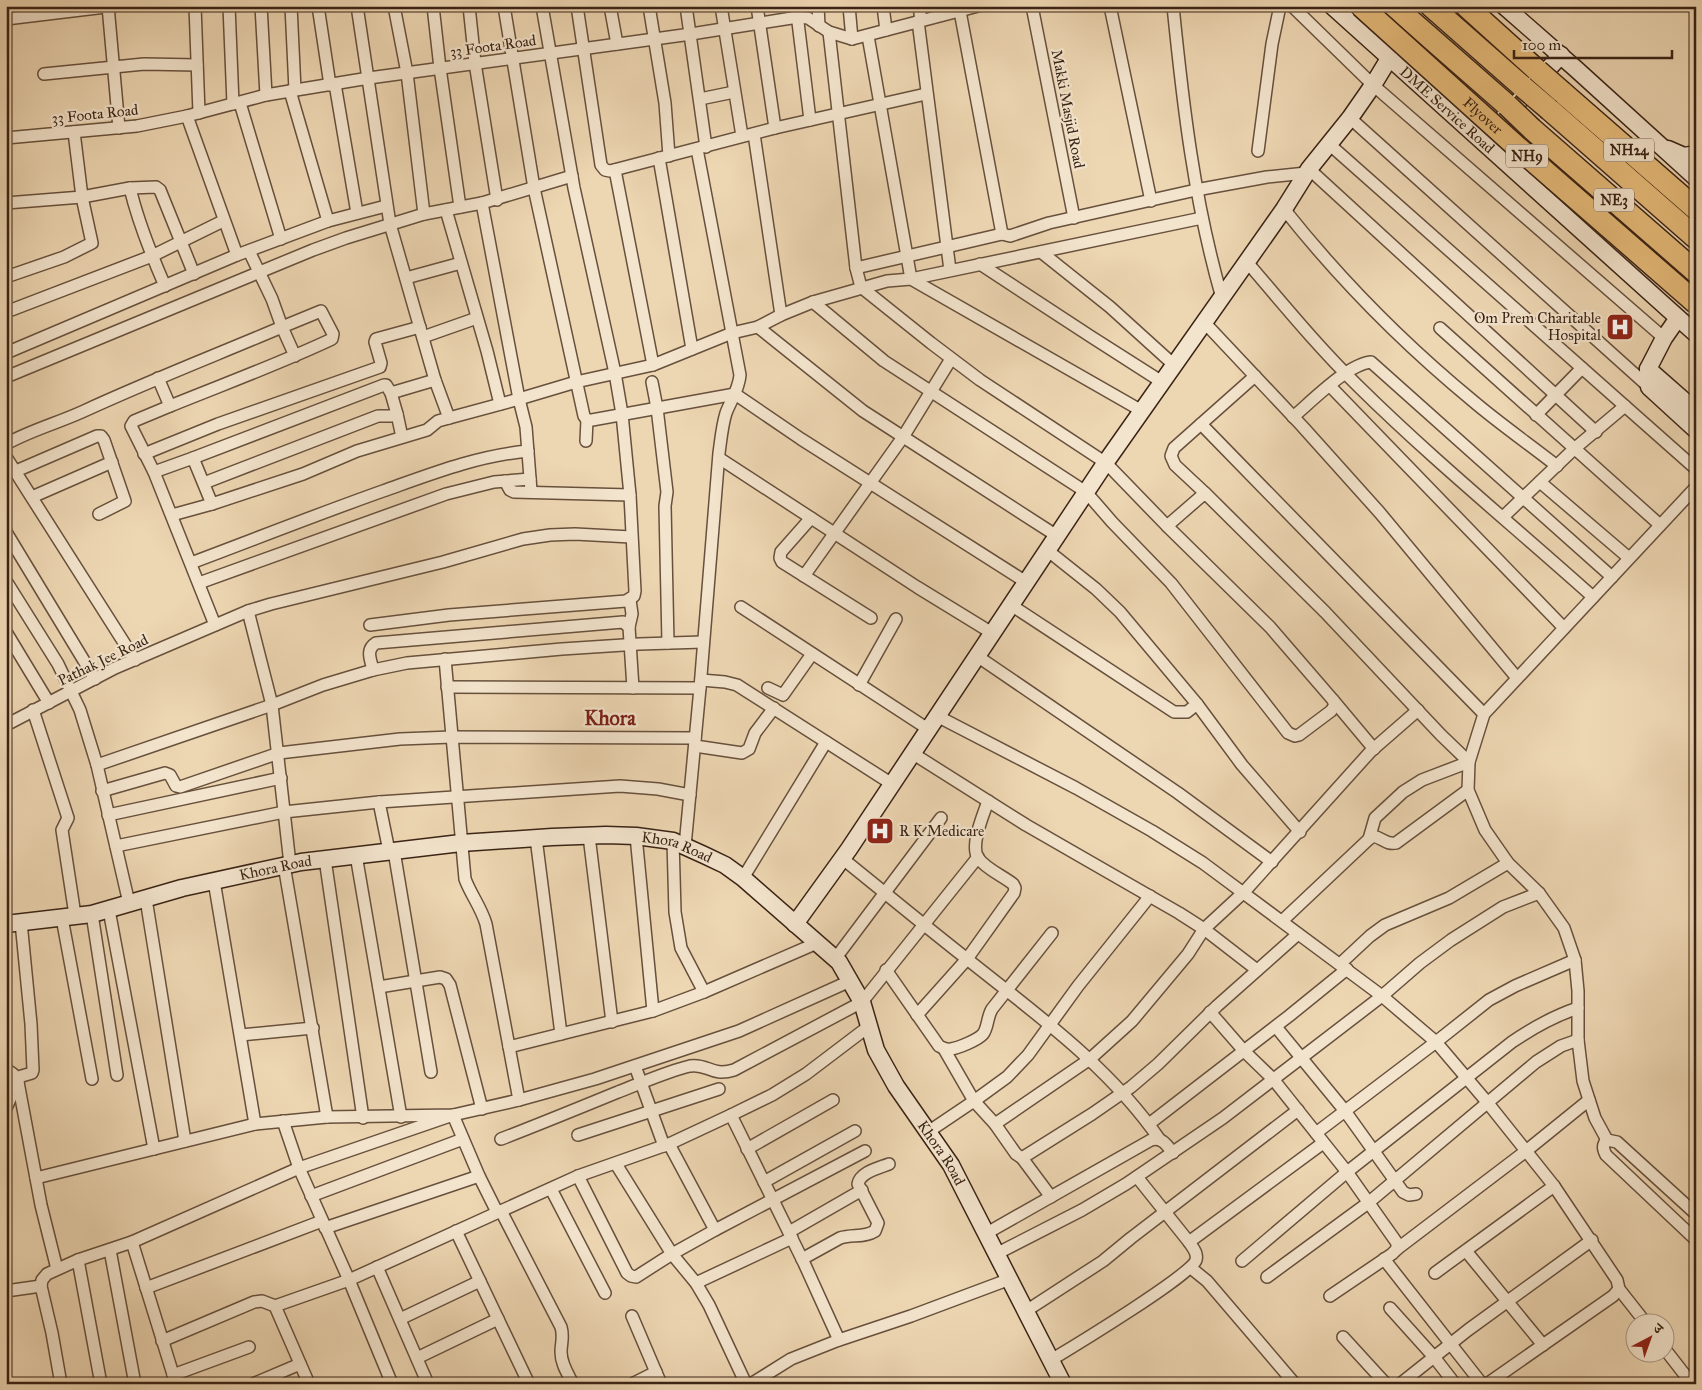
<svg xmlns="http://www.w3.org/2000/svg" width="1702" height="1390" viewBox="0 0 1702 1390" font-family="'IM FELL Great Primer','Noto Serif Devanagari',serif">
	<rect width="100%" height="100%" fill="#edd6b2"/>
	<filter id="stains"><feTurbulence type="fractalNoise" baseFrequency=".004" numOctaves="4"/><feColorMatrix values="0 0 0 0 .2 0 0 0 0 .09 0 0 0 0 .02 0 0 0 .5 -.17"/></filter>
	<radialGradient id="worn" r=".72"><stop offset=".6" stop-color="#630" stop-opacity="0"/><stop offset="1" stop-color="#630" stop-opacity=".3"/></radialGradient>
	<g fill="none" stroke-linecap="round" stroke-linejoin="round">
		<defs>
			<g id="street">
				<polyline points="108,6 119,128"/>
				<polyline points="195,6 199,113"/>
				<polyline points="229,6 233,104"/>
				<polyline points="261,6 266,95"/>
				<polyline points="291,6 295,90"/>
				<polyline points="318,6 330,85"/>
				<polyline points="357,6 390,224 435,380 449,418"/>
				<polyline points="394,6 407,73 424,214"/>
				<polyline points="433,6 440,68 460,207"/>
				<polyline points="469,6 475,63 497,200"/>
				<polyline points="504,6 534,188 584,416 587,420 592,420 735,394 801,439 1026,582"/>
				<polyline points="577,6 601,165 605,170 610,171 775,128 926,94"/>
				<polyline points="610,6 617,44"/>
				<polyline points="649,6 665,103 669,156"/>
				<polyline points="686,6 706,147"/>
				<polyline points="721,6 742,136"/>
				<polyline points="757,6 775,128"/>
				<polyline points="796,6 810,120"/>
				<polyline points="818,6 819,26"/>
				<polyline points="849,6 852,39"/>
				<polyline points="883,6 886,30"/>
				<polyline points="919,6 921,20"/>
				<polyline points="959,6 1002,234"/>
				<polyline points="1032,6 1074,218"/>
				<polyline points="1110,6 1151,201"/>
				<path d="M1173 6C1183 105 1194 201 1222 298"/>
				<polyline points="1292,6 1373,85 1664,338"/>
				<polyline points="6,19 114,6"/>
				<polyline points="918,21 950,270"/>
				<polyline points="868,36 911,279 1142,411"/>
				<polyline points="44,74 144,64 197,65"/>
				<polyline points="335,84 357,213"/>
				<polyline points="290,91 328,221"/>
				<polyline points="700,99 734,92"/>
				<polyline points="240,103 281,239"/>
				<polyline points="187,116 237,255"/>
				<polyline points="1350,118 1649,387"/>
				<polyline points="754,134 781,315"/>
				<polyline points="6,138 137,126 187,116 266,95 290,91 369,78 691,34 798,17 808,18 829,32 852,39 978,6"/>
				<polyline points="1329,144 1696,469"/>
				<polyline points="1258,151 1272,44 1280,6"/>
				<polyline points="659,158 692,349"/>
				<polyline points="1309,169 1596,432"/>
				<polyline points="615,170 653,365 732,333 758,327 781,315 813,302 887,281 911,279 1202,218"/>
				<path d="M130 188C138 222 151 254 165 286"/>
				<polyline points="6,203 82,197 130,188 156,187 160,190 194,274"/>
				<path d="M1284 209C1338 277 1405 345 1473 401 1500 424 1529 444 1557 466"/>
				<polyline points="446,210 487,351 500,404"/>
				<polyline points="1041,252 1110,307 1174,365"/>
				<path d="M1247 262C1283 304 1318 347 1358 386 1433 460 1515 527 1593 597"/>
				<polyline points="980,264 1090,336 1162,382"/>
				<polyline points="856,268 1002,234 1010,236 1049,223 1196,190 1267,177 1306,173"/>
				<polyline points="6,277 64,257 92,243 82,197 74,132"/>
				<polyline points="406,278 461,263"/>
				<polyline points="813,302 884,361 1086,492 1112,522 1171,583 1288,733 1295,736 1299,735 1331,711 1335,705 1333,700 1270,627 1167,526 1106,463 980,380 931,343 861,287 856,268 829,32"/>
				<polyline points="6,312 152,256 223,221"/>
				<polyline points="1204,322 1302,426 1380,513 1517,678"/>
				<polyline points="758,327 863,411 1057,536"/>
				<polyline points="1440,328 1660,525"/>
				<polyline points="423,337 477,318"/>
				<polyline points="6,353 237,255 328,221 386,206"/>
				<polyline points="6,377 313,250 346,238 424,214 482,203"/>
				<polyline points="158,378 170,406 134,421 131,426 154,472 215,625"/>
				<polyline points="652,382 657,408 667,492 665,506 668,643"/>
				<polyline points="1330,386 1564,628"/>
				<path d="M170 406C224 384 279 364 332 339L333 334 321 311 282 327 295 356"/>
				<polyline points="397,414 402,437"/>
				<polyline points="1536,415 1582,368"/>
				<path d="M1293 417C1312 401 1348 364 1371 362L1612 577"/>
				<polyline points="1201,424 1484,714"/>
				<polyline points="586,441 587,420"/>
				<path d="M6 444C31 430 58 423 84 411 149 381 216 355 282 327L272 299 249 251"/>
				<polyline points="144,454 218,424 380,367 381,363 375,342 376,339 420,327"/>
				<polyline points="6,457 135,660"/>
				<polyline points="193,458 384,385 386,385 391,393 435,380"/>
				<polyline points="719,458 917,587 992,633"/>
				<polyline points="16,471 97,436 101,436 104,440 125,501 99,514"/>
				<polyline points="154,472 193,458 212,504 172,515"/>
				<polyline points="505,481 510,490 514,492 630,495"/>
				<polyline points="1540,482 1629,558"/>
				<polyline points="204,483 378,416 391,416 397,414 391,393"/>
				<polyline points="531,491 526,427 519,399 482,203 572,176"/>
				<polyline points="1205,493 1175,465 1171,456 1174,448 1255,376"/>
				<polyline points="32,497 112,462"/>
				<polyline points="212,504 303,474 357,451 427,430 438,421 449,418 519,399 576,382 653,365"/>
				<polyline points="1503,517 1574,449 1625,406"/>
				<polyline points="811,518 781,552 780,558 782,562 871,618"/>
				<polyline points="1167,526 1205,493 1325,612 1441,735 1469,762 1422,780 1403,792 1375,818 1369,839"/>
				<polyline points="6,532 95,679"/>
				<polyline points="1047,550 1096,589 1120,612 1197,704 1242,765 1300,832"/>
				<path d="M191 563C255 539 318 514 383 491 431 474 476 456 528 451"/>
				<polyline points="804,576 903,437 951,359"/>
				<polyline points="6,581 58,664 80,710 97,765 129,903"/>
				<polyline points="199,583 446,494 494,482 530,479"/>
				<polyline points="1011,605 1174,712 1187,712 1197,704"/>
				<polyline points="741,607 928,729"/>
				<polyline points="248,611 272,705 290,864"/>
				<polyline points="370,625 449,615 626,601 634,596 635,591 630,495 622,414 615,373 574,188 542,6"/>
				<polyline points="629,627 632,614 630,600"/>
				<polyline points="6,632 49,703"/>
				<polyline points="977,656 1178,793 1272,862"/>
				<path d="M445 659 465 879C471 895 481 907 486 924L519 1100"/>
				<path d="M373 670C371 660 365 650 376 643L623 622 629 627 633 688"/>
				<polyline points="701,680 725,682 737,685 892,784"/>
				<polyline points="859,685 896,619"/>
				<polyline points="447,687 700,688"/>
				<polyline points="768,688 783,695 812,654"/>
				<polyline points="1333,700 1374,749"/>
				<polyline points="33,710 68,818 62,830 75,915"/>
				<polyline points="937,716 1076,788 1152,831 1203,863 1382,996 1436,1042 1487,1102 1554,1186 1617,1280 1619,1289 1645,1322"/>
				<polyline points="6,725 115,668 248,611 271,604 443,562 523,539 550,535 575,534 631,537"/>
				<polyline points="695,746 742,753 749,749 755,733 774,708"/>
				<polyline points="912,753 1026,825 1179,913 1204,929 1257,970"/>
				<polyline points="97,765 272,705 323,685 373,670 407,663 562,649 639,644 703,642"/>
				<polyline points="102,791 165,773 170,775 176,786 180,787 279,753 400,739 452,737 695,738"/>
				<polyline points="379,802 389,851"/>
				<polyline points="108,815 281,778"/>
				<polyline points="589,836 612,1022"/>
				<polyline points="636,836 653,1011"/>
				<polyline points="536,838 561,1034"/>
				<polyline points="673,841 675,912 681,948 704,992"/>
				<polyline points="116,846 284,812 379,802 620,786 658,789 690,795"/>
				<path d="M685 846 700 688 719 453C721 439 722 426 726 413 731 400 739 389 740 375L697 149"/>
				<polyline points="394,851 431,1072"/>
				<polyline points="356,855 401,1117"/>
				<polyline points="325,859 363,1118"/>
				<path d="M843 859C884 892 925 926 967 959 1036 1014 1109 1066 1160 1140"/>
				<polyline points="284,865 327,1117"/>
				<polyline points="743,878 826,742"/>
				<polyline points="214,881 255,1124"/>
				<polyline points="146,899 185,1141"/>
				<polyline points="109,910 154,1149"/>
				<polyline points="92,914 117,1075"/>
				<polyline points="62,918 92,1079"/>
				<path d="M1282 921 1369 839 1373 836C1383 838 1386 845 1396 843L1468 790"/>
				<polyline points="835,959 941,818"/>
				<polyline points="1340,964 1370,936 1385,925 1449,898 1508,863"/>
				<path d="M886 970 939 1046C943 1048 946 1050 951 1049 958 1048 978 1040 983 1034 988 1028 987 1017 992 1009L1052 933"/>
				<polyline points="379,987 440,977 446,979 450,985 482,1109"/>
				<polyline points="1210,1012 1244,1051 1273,1079 1347,1172 1397,1243 1397,1249 1392,1254 1330,1296"/>
				<path d="M917 1015 967 959 1014 893 1015 888 1013 884C1003 876 986 869 978 858 970 845 983 816 988 801"/>
				<polyline points="1276,1027 1345,1111 1403,1192 1409,1195 1416,1194"/>
				<polyline points="241,1035 313,1028"/>
				<polyline points="509,1047 653,1011 704,992 817,943"/>
				<polyline points="944,1049 974,1101 995,1124 1016,1154 1022,1158 1051,1197"/>
				<polyline points="635,1066 664,1146"/>
				<polyline points="6,1069 13,1074 18,1082 6,1108"/>
				<polyline points="15,1078 32,1073 33,1070 31,1024 21,922"/>
				<polyline points="18,1082 41,1205 57,1269"/>
				<polyline points="731,1115 804,1263 839,1340"/>
				<polyline points="283,1121 299,1168 349,1280 392,1384"/>
				<polyline points="995,1124 1090,1059 1132,1021 1188,954 1204,929 1244,892 1371,751 1418,710"/>
				<polyline points="1149,1124 1289,1016 1347,969"/>
				<polyline points="928,1132 974,1101 1007,1077 1028,1055 1078,986 1150,896"/>
				<polyline points="1316,1133 1436,1042 1489,1000 1515,986 1575,960"/>
				<polyline points="578,1135 719,1089"/>
				<path d="M501 1139C540 1124 579 1108 618 1092 639 1084 668 1071 690 1066 708 1063 711 1077 734 1070L862 1002 978 857"/>
				<polyline points="1607,1140 1595,1118 1583,1081 1578,1040 1578,991 1575,960 1564,928 1539,893 1508,863 1485,830 1468,790 1469,762 1484,714 1696,487"/>
				<polyline points="669,1144 715,1230 672,1254 696,1283 709,1305 746,1384"/>
				<polyline points="747,1149 833,1100"/>
				<polyline points="1022,1158 1092,1114 1131,1087 1158,1064 1217,1006 1298,934"/>
				<polyline points="578,1176 627,1273 631,1276 636,1277 672,1254 616,1164"/>
				<polyline points="36,1178 255,1124 327,1117 453,1115 519,1100 595,1079 739,1031 850,981"/>
				<polyline points="764,1182 855,1131"/>
				<polyline points="551,1189 605,1293"/>
				<polyline points="311,1196 463,1139"/>
				<path d="M501 1211 561 1327C564 1337 561 1343 561 1352 561 1364 568 1374 573 1384"/>
				<path d="M1696 1214 1617 1142 1607 1140C1602 1145 1603 1149 1606 1155L1696 1240"/>
				<polyline points="325,1228 479,1176"/>
				<polyline points="715,1230 865,1151"/>
				<polyline points="456,1231 529,1384"/>
				<polyline points="789,1232 862,1190"/>
				<path d="M987 1233 1151 1140C1162 1137 1166 1144 1173 1153"/>
				<polyline points="132,1242 176,1384"/>
				<polyline points="1189,1242 1323,1143"/>
				<polyline points="1397,1249 1526,1151 1589,1100"/>
				<polyline points="110,1250 135,1384"/>
				<polyline points="1466,1251 1543,1345"/>
				<polyline points="998,1253 1082,1210 1126,1184 1223,1118 1382,996 1420,963 1451,940 1503,907 1539,893"/>
				<path d="M802 1259 840 1238C852 1234 864 1238 875 1231L878 1223 858 1184C860 1172 879 1168 889 1164"/>
				<polyline points="1384,1259 1482,1384"/>
				<polyline points="78,1260 101,1384"/>
				<path d="M1242 1261 1347 1172 1512 1042C1534 1027 1554 1016 1578 1008"/>
				<polyline points="377,1267 428,1384"/>
				<polyline points="1191,1268 1207,1281 1295,1384"/>
				<polyline points="1435,1273 1554,1186"/>
				<polyline points="1267,1277 1368,1203 1536,1062 1561,1046 1578,1040"/>
				<polyline points="696,1283 792,1238"/>
				<polyline points="146,1288 322,1221"/>
				<polyline points="6,1291 41,1286"/>
				<polyline points="1390,1308 1434,1357 1455,1384"/>
				<polyline points="1026,1311 1103,1261 1131,1238 1298,1110"/>
				<polyline points="632,1316 661,1384"/>
				<polyline points="400,1319 480,1281"/>
				<polyline points="1343,1337 1386,1384"/>
				<polyline points="162,1341 254,1302 262,1301 275,1306"/>
				<polyline points="1664,1348 1692,1384"/>
				<polyline points="417,1358 498,1319"/>
				<path d="M1051 1360C1071 1348 1193 1274 1196 1260 1198 1253 1193 1248 1189 1242L1137 1177"/>
				<polyline points="173,1375 249,1347"/>
				<polyline points="61,1384 52,1333 41,1286 42,1280 47,1274 78,1260 132,1242 299,1168 453,1115 479,1176 497,1212"/>
				<polyline points="253,1384 300,1364"/>
				<polyline points="309,1384 275,1306 349,1280 578,1176 669,1144 731,1115 772,1095 806,1074 868,1027"/>
				<polyline points="632,1384 656,1372"/>
				<polyline points="751,1384 791,1359 839,1340 911,1316 1010,1279"/>
				<polyline points="1400,1384 1468,1330 1592,1240"/>
				<polyline points="1487,1384 1613,1296 1619,1289"/>
			</g>
			<g id="secondary">
				<path id="s1" d="M1332 6 1696 334"/>
				<polyline points="1504,6 1576,69 1696,178"/>
				<polyline points="1487,136 1561,55"/>
				<polyline points="1668,149 1684,156 1696,154"/>
				<polyline points="1678,318 1664,338 1648,369 1649,387 1696,430"/>
				<polyline points="1648,369 1696,411"/>
				<path id="s2" d="M6 924 92 914 182 888 301 862 461 843 552 837 606 835 636 836 673 841 704 855 725 865 743 878 839 962 862 1002 876 1050 896 1086 951 1165 1063 1384"/>
				<polyline points="795,924 849,849 1108,459 1284,209 1309,169 1350,118 1373,85 1390,57"/>
			</g>
			<g id="highway">
				<polyline points="1394,6 1507,105"/>
				<polyline points="1431,6 1523,87"/>
				<polyline points="1466,6 1538,71"/>
				<polyline points="1562,92 1696,209"/>
				<polyline points="1550,110 1696,238"/>
				<polyline points="1532,129 1696,272"/>
			</g>
		</defs>
		<use href="#street" stroke="#67503c" stroke-width="14"/>
		<use href="#secondary" stroke="#3a2315" stroke-width="19"/>
		<use href="#highway" stroke="#3a2315" stroke-width="24"/>
		<use href="#street" stroke="#f3e4cd" stroke-width="11"/>
		<use href="#secondary" stroke="#f3e4cd" stroke-width="16"/>
		<use href="#highway" stroke="#e6bb79" stroke-width="21"/>
		<defs>
			<g id="highway-bridge">
				<path id="s3" d="M1361 6 1516 146 1696 303"/>
				<polyline points="1538,71 1562,92"/>
				<polyline points="1523,87 1550,110"/>
				<polyline points="1507,105 1532,129"/>
			</g>
		</defs>
		<use href="#highway-bridge" stroke="#3a2315" stroke-width="24" stroke-linecap="butt"/>
		<use href="#highway-bridge" stroke="#e6bb79" stroke-width="21"/>
	</g>
	<defs>
		<symbol id="hospital-square" viewBox="-11 -11 22 22"><rect x="-9" y="-9" width="18" height="18" rx="4" fill="#8f2418" stroke="#f3e4cd"/><path d="M-5-5h3v3.5h4V-5h3V5h-3V1.5h-4V5h-3Z" fill="#fff"/></symbol>
	</defs>
	<g fill-rule="evenodd">
		<use href="#hospital-square" x="1604" y="311" width="32" height="32"/>
		<use href="#hospital-square" x="864" y="815" width="32" height="32"/>
	</g>
	<g text-anchor="middle" dominant-baseline="central" stroke-width="4.5" stroke-linejoin="round" paint-order="stroke">
		<g fill="#f3e4cd" stroke="#725d4c" stroke-width="1">
			<rect x="1604" y="138.5" width="50" height="23" rx="4"/>
			<rect x="1506" y="144.5" width="42" height="23" rx="4"/>
			<rect x="1594" y="188.5" width="40" height="23" rx="4"/>
		</g>
		<g font-size="14" font-weight="bold" fill="#3a2315">
			<text x="1629" y="150">NH24</text>
			<text x="1527" y="156">NH9</text>
			<text x="1614" y="200">NE3</text>
		</g>
		<g font-size="15" fill="#3a2315" stroke="#f3e4cd">
			<text transform="translate(493 46) rotate(-8)">33 Foota Road</text>
			<text transform="translate(1068 109) rotate(79)">Makki Masjid Road</text>
			<text stroke="none"><textPath href="#s1" startOffset="155">DME Service Road</textPath></text>
			<text transform="translate(95 114) rotate(-6)">33 Foota Road</text>
			<text stroke="none"><textPath href="#s3" startOffset="164">Flyover</textPath></text>
			<text transform="translate(103 660) rotate(-26)">Pathak Jee Road</text>
			<text stroke="none"><textPath href="#s2" startOffset="681">Khora Road</textPath></text>
			<text stroke="none"><textPath href="#s2" startOffset="276">Khora Road</textPath></text>
			<text stroke="none"><textPath href="#s2" startOffset="1101">Khora Road</textPath></text>
		</g>
		<g font-size="15" fill="#3a2315" stroke="#f3e4cd" text-anchor="end">
			<text x="1601" y="318">Om Prem Charitable<tspan x="1601" dy="17">Hospital</tspan></text>
			<text x="899" y="831" text-anchor="start">R K Medicare</text>
		</g>
		<g font-size="20" font-weight="bold" fill="#7a1f14" stroke="#f3e4cd">
			<text x="610" y="718">Khora</text>
		</g>
	</g>
	<rect width="1702" height="1390" fill="none" stroke="#edd6b2" stroke-width="25"/>
	<rect x="8" y="8" width="1687" height="1375" fill="none" stroke="#3a2315" stroke-width="2.5"/>
	<rect x="12" y="12" width="1677" height="1365" fill="none" stroke="#3a2315"/>
	<g transform="translate(1650 1338) rotate(41)"><circle r="24" fill="#f3e4cd" stroke="#a99783"/>
	<path d="M0-4L9 19L0 12L-9 19Z" fill="#8f2418"/>
	<text y="-8" font-size="14" font-weight="bold" text-anchor="middle" fill="#3a2315">उ</text>
	</g>
	<path d="M1514 50v8h158v-8" fill="none" stroke="#3a2315" stroke-width="2.5"/>
	<text x="1522" y="50" font-size="15" fill="#3a2315" stroke="#f3e4cd" stroke-width="4" paint-order="stroke">100 m</text>
	<rect width="100%" height="100%" filter="url(#stains)"/>
	<rect width="100%" height="100%" fill="url(#worn)"/>
</svg>
